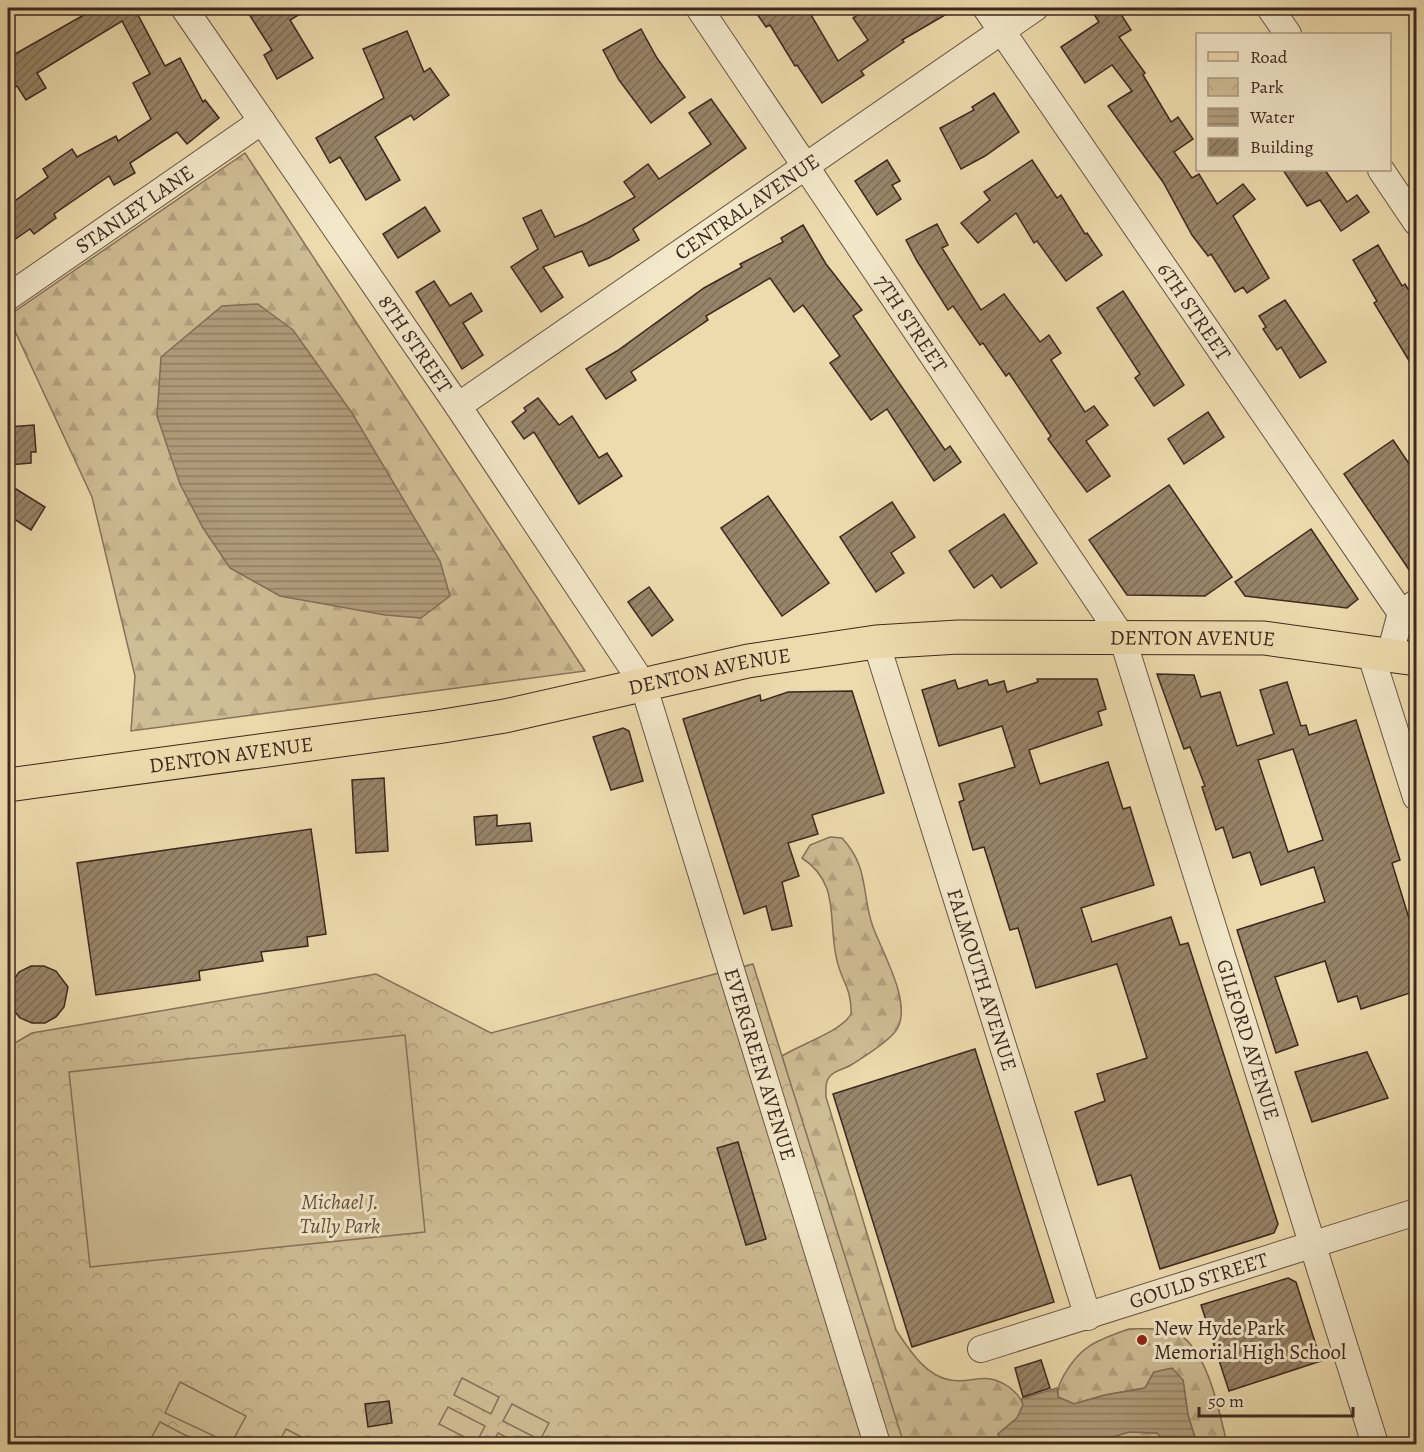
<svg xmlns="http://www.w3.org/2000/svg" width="1424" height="1452" viewBox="0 0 1424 1452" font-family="Alegreya,serif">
	<defs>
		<pattern id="forest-firs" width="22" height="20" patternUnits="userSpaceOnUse" patternTransform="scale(1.5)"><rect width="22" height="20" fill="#cfbd95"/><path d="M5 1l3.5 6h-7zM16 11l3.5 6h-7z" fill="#b3a280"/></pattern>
		<pattern id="park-crowns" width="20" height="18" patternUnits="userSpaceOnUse" patternTransform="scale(1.5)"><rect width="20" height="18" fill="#cfbd95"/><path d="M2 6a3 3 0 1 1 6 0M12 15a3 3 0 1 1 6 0" fill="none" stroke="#b3a280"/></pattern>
		<pattern id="water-rules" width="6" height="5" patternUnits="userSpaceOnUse" patternTransform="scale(1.5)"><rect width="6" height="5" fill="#b19e7d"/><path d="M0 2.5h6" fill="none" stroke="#918166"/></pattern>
		<pattern id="building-hatch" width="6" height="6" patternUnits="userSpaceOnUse" patternTransform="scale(1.5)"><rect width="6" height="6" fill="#988569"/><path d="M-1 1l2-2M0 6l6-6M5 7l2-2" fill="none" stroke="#7d6d56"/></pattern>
	</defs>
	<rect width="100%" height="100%" fill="#eddbad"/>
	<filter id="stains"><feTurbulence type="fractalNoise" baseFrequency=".00333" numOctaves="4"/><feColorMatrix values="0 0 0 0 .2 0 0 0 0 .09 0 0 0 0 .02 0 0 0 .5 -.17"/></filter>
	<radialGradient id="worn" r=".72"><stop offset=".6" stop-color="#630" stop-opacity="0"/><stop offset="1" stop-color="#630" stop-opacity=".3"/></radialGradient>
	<g fill="url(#forest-firs)" stroke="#86725a" stroke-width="1.5">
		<polygon points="245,153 585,671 131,731 135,676 92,497 8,316"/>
		<path d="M830 837 842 838C870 868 861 894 873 927 882 952 915 1007 895 1032 884 1045 865 1056 851 1065 843 1070 833 1070 828 1079 825 1084 826 1091 826 1097L896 1330C909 1349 925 1376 950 1380 975 1384 984 1370 1009 1387 1015 1392 1021 1397 1023 1405L1017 1418 998 1434 1002 1444H896L833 1240 782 1056C801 1044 842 1031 851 1014 852 987 840 980 836 956 828 918 840 883 802 858L810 845Z"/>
		<path d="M1129 1329C1144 1329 1162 1327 1176 1333 1207 1346 1220 1414 1227 1444H1197L1188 1415 1183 1380 1154 1372 1145 1388 1105 1395 1074 1404 1058 1397C1057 1388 1060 1383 1064 1375 1081 1345 1098 1340 1129 1329Z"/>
		<polygon points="1129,1432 1157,1433 1167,1444 1089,1444"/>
	</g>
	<polygon fill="url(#park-crowns)" stroke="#86725a" stroke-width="1.5" points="753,964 904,1444 8,1444 8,1047 32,1033 376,974 491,1033"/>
	<g fill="#cfbd95" stroke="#86725a" stroke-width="1.5">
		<polygon points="405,1035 425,1232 90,1267 69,1072"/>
		<polygon points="462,1378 499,1397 491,1414 454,1395"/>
		<polygon points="180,1382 246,1416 231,1444 165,1413"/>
		<polygon points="512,1404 549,1423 540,1440 503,1421"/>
		<polygon points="448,1407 485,1426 476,1443 439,1424"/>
		<polygon points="160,1422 202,1444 148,1444"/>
		<polygon points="286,1429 315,1444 278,1444"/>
		<polygon points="498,1433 520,1444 492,1444"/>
	</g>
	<g fill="url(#water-rules)" stroke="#826f57" stroke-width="1.5">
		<polygon points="258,304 293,330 352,413 440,561 450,596 421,618 385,615 280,596 230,568 203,528 180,484 157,416 161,357 222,306"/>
		<polygon points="1172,1368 1183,1380 1188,1415 1197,1444 1167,1444 1157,1433 1129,1432 1089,1444 1002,1444 998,1434 1017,1418 1023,1405 1021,1399 1057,1388 1058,1397 1074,1404 1105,1395 1145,1388 1154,1372"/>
	</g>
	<g fill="url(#building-hatch)" stroke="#3c281f" stroke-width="1.5" fill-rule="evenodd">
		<polygon points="96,8 148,8 137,13 165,66 180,58 203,102 205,100 219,118 187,144 177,132 130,163 135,173 114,185 109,176 54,214 56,218 34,234 30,229 8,244 8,206 48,177 43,169 72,149 77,157 116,136 118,141 151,119 133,83 150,74 122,21 37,73 46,88 26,100 17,86 8,92 8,58"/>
		<polygon points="245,8 310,8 290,20 313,58 277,79 264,55 272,50"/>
		<polygon points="753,8 807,8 838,61 868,40 853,18 868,8 957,8 902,40 904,42 861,71 864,75 822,103 797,65 795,66 770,25 766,27"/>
		<polygon points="1090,8 1117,8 1131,30 1119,37 1145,73 1143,75 1171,122 1178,117 1193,139 1174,152 1192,178 1199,174 1217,204 1243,184 1255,199 1233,216 1269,278 1247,293 1243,287 1235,292 1211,254 1208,256 1192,235 1163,182 1108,106 1132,91 1112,65 1085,83 1061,47 1099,22"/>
		<polygon points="641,29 657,58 685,97 651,123 619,80 603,50"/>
		<polygon points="407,31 424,72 430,68 449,95 414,120 411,115 375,137 400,180 366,200 340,157 330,163 316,138 384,98 363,49"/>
		<polygon points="994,93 1019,132 985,156 961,169 940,128 974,110 972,107"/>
		<polygon points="711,99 746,148 633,229 639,240 609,258 589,266 582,251 543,267 563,297 541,312 511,267 538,249 523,218 541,210 555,237 587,223 635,197 624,182 648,164 659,179 711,144 689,113"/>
		<polygon points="887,160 900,181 892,185 901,199 877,215 855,181"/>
		<polygon points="1032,160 1057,198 1061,195 1085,234 1087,233 1102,255 1066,281 1037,241 1034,243 1016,213 978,243 961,223 990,200 984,192"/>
		<polygon points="1283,170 1325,170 1347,202 1357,195 1369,212 1341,231 1320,200 1307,206"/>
		<polygon points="425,207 440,231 398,258 383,234"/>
		<polygon points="937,224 948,245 942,248 981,310 1004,294 1040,342 1049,335 1061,353 1051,360 1085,412 1094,406 1108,425 1086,441 1110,476 1087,492 1048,439 1051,436 1009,373 1006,376 983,343 980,345 953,306 948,310 917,261 906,240"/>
		<polygon points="803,225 826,264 862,310 853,316 945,450 950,446 961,462 934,481 887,409 871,420 830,363 840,356 803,305 794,312 770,278 706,316 708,320 631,372 636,380 606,399 586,369 617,351 704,288 742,267 740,264 783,242 781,238"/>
		<polygon points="1378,245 1402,286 1405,284 1416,302 1416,372 1374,303 1377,301 1353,260"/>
		<polygon points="434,281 450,306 471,293 482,311 463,323 483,355 462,369 416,292"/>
		<polygon points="1123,291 1184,385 1154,406 1135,378 1140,374 1097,308"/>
		<polygon points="1285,300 1326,362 1300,378 1281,347 1277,350 1263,329 1266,327 1259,316"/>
		<polygon points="538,398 559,425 572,416 599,458 607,453 622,476 579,504 534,432 524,439 512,422 526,411 524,408"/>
		<polygon points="1208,412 1224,437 1184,464 1168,439"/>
		<polygon points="34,425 36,452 31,452 31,463 8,465 8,427"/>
		<polygon points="1393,440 1416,474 1416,580 1344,474"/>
		<polygon points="8,484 45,507 31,530 8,515"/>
		<polygon points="1169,485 1232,577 1205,596 1127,595 1089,540"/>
		<polygon points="768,496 829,583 782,616 721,528"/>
		<polygon points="892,502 915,537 891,553 904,573 876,592 840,537"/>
		<polygon points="1004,514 1037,563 1001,588 992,575 974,588 949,551"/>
		<polygon points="1311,529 1358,599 1347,608 1245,596 1235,582"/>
		<polygon points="649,587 673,620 652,636 628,602"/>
		<path d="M1157 674 1194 675 1201 697 1220 692 1237 746 1274 734 1260 690 1287 682 1301 726 1306 725 1309 735 1356 720 1400 860 1392 863 1416 941V991L1361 1009 1357 996 1338 1002 1325 961 1275 977 1298 1045 1276 1053 1237 930 1325 902 1314 867 1261 885 1250 852 1233 858 1223 827 1216 830 1202 787 1205 786 1190 747 1184 749ZM1293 749 1323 840 1288 852 1258 760Z"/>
		<polygon points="1037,679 1097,679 1106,709 1098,712 1102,725 1029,750 1040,784 1108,762 1123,809 1130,807 1154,885 1081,908 1092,942 1171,917 1180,945 1188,943 1278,1224 1274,1233 1160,1269 1131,1175 1098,1185 1075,1112 1105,1101 1097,1074 1147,1058 1117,964 1036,988 1018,928 1010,930 984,847 973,850 959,802 964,800 959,784 1015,767 1002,726 939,746 922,690 955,680 958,689 987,680 989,685 1004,681 1007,692 1038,682"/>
		<polygon points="852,691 884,793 812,815 818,834 788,843 799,876 782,882 792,926 772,930 766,906 744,914 683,719 760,695 761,701 788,692"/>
		<polygon points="623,728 629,731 643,781 611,790 593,737"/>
		<polygon points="384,778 388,851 356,853 352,780"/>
		<polygon points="497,815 497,826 530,823 532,841 476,845 474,817"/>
		<polygon points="311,829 326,934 307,937 308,946 261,952 263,961 199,971 200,980 96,995 77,863"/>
		<polygon points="31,966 44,966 56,971 68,987 64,1007 56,1017 45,1023 32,1023 20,1018 8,1003 10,985 19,972"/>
		<polygon points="975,1049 1054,1302 912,1347 833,1094"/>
		<polygon points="1367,1052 1388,1098 1312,1122 1295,1072"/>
		<polygon points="738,1142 766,1239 746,1245 717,1148"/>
		<polygon points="1288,1278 1296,1282 1321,1361 1229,1391 1201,1305"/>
		<polygon points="1041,1360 1050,1388 1023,1397 1015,1368"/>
		<polygon points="389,1401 392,1423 368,1427 365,1404"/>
	</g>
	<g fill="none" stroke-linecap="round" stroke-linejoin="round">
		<defs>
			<g id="minor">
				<path id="s1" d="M184 8 458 406 643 684 877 1444"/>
				<path id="s2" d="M699 8 1122 637 1375 1444"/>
				<path id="s3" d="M986 8 1401 613"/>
				<polyline points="1270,8 1288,34"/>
				<polyline points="1381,170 1416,222"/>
				<path id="s4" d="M8 297 262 121"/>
				<path id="s5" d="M458 406 1035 8"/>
				<path id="s6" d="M876 642 1088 1317"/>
				<polyline points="1370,652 1416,797"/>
				<polyline points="1390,654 1401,613 1416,603"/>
				<path id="s7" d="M981 1349 1416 1212"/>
			</g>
			<g id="major">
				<path id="s8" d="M8 785 437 727 505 716 748 661 876 642 958 637 1264 638 1416 659"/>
			</g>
		</defs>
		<use href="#minor" stroke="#685542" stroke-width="28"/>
		<use href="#major" stroke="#3c281f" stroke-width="35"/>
		<use href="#minor" stroke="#f3e8ca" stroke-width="26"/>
		<use href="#major" stroke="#eddbad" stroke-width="33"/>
	</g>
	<circle fill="#8f2418" stroke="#f3e8ca" stroke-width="2" cx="1142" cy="1340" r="6"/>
	<g text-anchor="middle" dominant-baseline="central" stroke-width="6" stroke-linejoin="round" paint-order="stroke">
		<g font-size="21" fill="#3c281f" stroke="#f3e8ca">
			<text stroke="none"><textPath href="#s5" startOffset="351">CENTRAL AVENUE</textPath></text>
			<text stroke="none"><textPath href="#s4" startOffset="154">STANLEY LANE</textPath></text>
			<text stroke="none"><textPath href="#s3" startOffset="368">6TH STREET</textPath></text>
			<text stroke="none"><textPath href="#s2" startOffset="380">7TH STREET</textPath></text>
			<text stroke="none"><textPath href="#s1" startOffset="408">8TH STREET</textPath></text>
			<text stroke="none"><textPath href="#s8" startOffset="1197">DENTON AVENUE</textPath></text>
			<text stroke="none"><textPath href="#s8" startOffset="711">DENTON AVENUE</textPath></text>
			<text stroke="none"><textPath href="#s8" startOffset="225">DENTON AVENUE</textPath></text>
			<text stroke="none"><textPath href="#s6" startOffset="354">FALMOUTH AVENUE</textPath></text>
			<text stroke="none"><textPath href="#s2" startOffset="1180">GILFORD AVENUE</textPath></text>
			<text stroke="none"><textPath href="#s1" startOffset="1215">EVERGREEN AVENUE</textPath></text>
			<text stroke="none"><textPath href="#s7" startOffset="228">GOULD STREET</textPath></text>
		</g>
		<g font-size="21" font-style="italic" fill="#614d3c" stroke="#f3e8ca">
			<text x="340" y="1202">Michael J.<tspan x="340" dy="24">Tully Park</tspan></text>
		</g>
		<g font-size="21" fill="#3c281f" stroke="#f3e8ca" text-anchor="start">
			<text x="1154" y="1328">New Hyde Park<tspan x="1154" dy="24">Memorial High School</tspan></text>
		</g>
	</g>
	<rect width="1424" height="1452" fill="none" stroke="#eddbad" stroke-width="30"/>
	<rect x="9" y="9" width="1406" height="1434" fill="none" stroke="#3c281f" stroke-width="3"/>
	<rect x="15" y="15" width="1394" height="1422" fill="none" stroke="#3c281f" stroke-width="1.5"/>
	<rect x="1196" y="33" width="195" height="138" fill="#f3e8ca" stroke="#aa9b86" stroke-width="1.5"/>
	<rect x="1208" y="52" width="30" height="9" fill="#eddbad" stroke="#aa9b86" stroke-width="1.5"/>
	<text x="1250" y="63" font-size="18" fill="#3c281f">Road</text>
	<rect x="1208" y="78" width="30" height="18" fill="url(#park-crowns)" stroke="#aa9b86" stroke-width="1.5"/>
	<text x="1250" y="93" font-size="18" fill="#3c281f">Park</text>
	<rect x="1208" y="108" width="30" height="18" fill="url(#water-rules)" stroke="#aa9b86" stroke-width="1.5"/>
	<text x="1250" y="123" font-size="18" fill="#3c281f">Water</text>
	<rect x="1208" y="138" width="30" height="18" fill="url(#building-hatch)" stroke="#aa9b86" stroke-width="1.5"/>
	<text x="1250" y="153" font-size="18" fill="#3c281f">Building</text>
	<path d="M1199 1407v9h154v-9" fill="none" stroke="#3c281f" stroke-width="3"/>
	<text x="1208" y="1407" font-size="18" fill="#3c281f" stroke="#f3e8ca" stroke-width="4.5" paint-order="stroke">50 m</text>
	<rect width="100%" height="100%" filter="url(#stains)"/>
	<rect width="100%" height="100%" fill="url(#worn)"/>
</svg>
